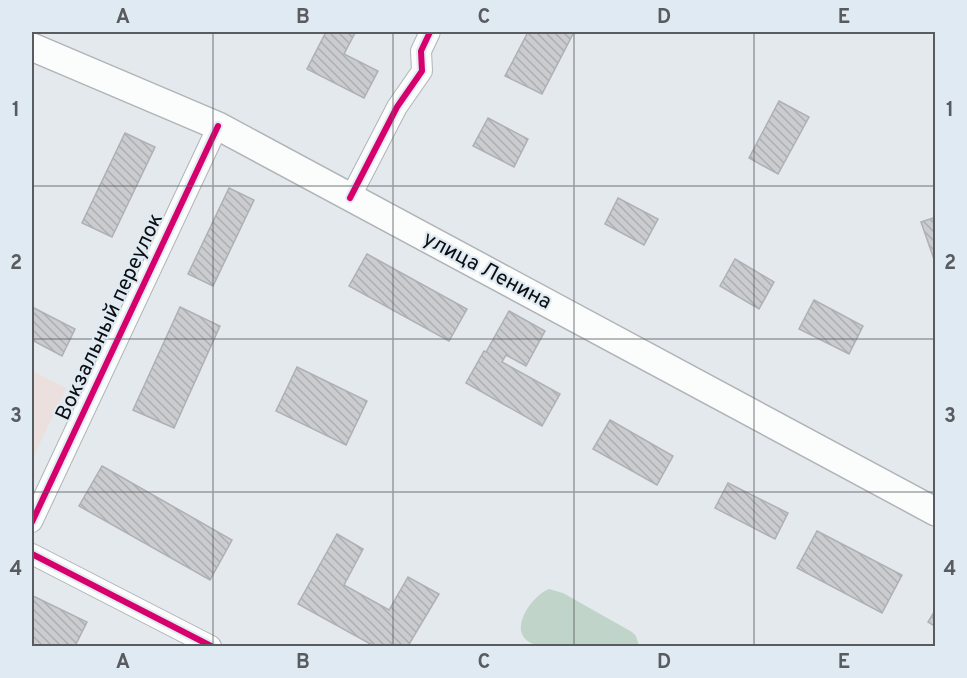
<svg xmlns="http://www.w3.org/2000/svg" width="967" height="678" viewBox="0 0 967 678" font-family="Overpass,sans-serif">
	<defs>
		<pattern id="building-back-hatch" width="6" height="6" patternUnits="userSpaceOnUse" patternTransform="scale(1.5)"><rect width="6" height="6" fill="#caccd0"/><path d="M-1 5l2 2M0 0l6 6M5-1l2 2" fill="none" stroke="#acaeb2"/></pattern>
	</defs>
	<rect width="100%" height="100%" fill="#e4e9ee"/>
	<polygon fill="#ece0de" points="32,371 66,388 32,460"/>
	<path fill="#c1d4ca" d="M549 589 563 593 632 632 636 636 639 646H537C531 643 525 641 522 634 516 619 535 594 549 589Z"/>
	<g fill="url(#building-back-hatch)" stroke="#afb0b5" stroke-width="1.5">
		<polygon points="326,32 352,32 355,33 344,54 378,71 364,98 307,69"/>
		<polygon points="528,32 574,32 542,94 505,76"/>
		<polygon points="779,101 809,117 778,174 749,158"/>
		<polygon points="488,118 528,139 514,167 473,146"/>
		<polygon points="125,133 155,147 112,237 82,223"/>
		<polygon points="229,188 254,200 213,286 188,274"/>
		<polygon points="618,198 658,219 644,245 605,224"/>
		<polygon points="936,217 936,265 921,222"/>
		<polygon points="367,254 467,309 449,341 349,286"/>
		<polygon points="735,259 774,282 759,309 720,286"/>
		<polygon points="814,300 863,326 849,354 799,329"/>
		<polygon points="32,307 75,329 62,356 32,340"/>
		<polygon points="180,307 220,326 174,428 133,410"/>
		<polygon points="509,311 545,331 526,366 506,355 502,362 560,394 542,426 466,383 484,351 486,352"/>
		<polygon points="297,367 367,401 346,445 276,411"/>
		<polygon points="610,420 673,456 657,485 593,449"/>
		<polygon points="102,466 232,540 210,580 79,506"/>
		<polygon points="728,483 788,513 775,539 715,508"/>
		<polygon points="817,531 902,575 882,613 797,568"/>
		<polygon points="337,534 363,549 344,585 389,610 408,577 439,594 408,646 374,646 298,604"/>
		<polygon points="33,596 87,622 75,646 32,646 32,600"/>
		<polygon points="936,609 936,627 928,622"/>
	</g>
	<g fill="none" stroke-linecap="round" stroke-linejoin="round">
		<defs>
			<g id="street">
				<polyline points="350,198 397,107 422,71 421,51 430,32"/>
				<polyline points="32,522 218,126"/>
				<polyline points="32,554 211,646"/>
			</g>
			<polyline id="secondary" points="32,47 218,126 936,512"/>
		</defs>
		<use href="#street" stroke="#b0b4b7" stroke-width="22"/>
		<use href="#secondary" stroke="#b0b4b7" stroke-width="30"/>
		<use href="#street" stroke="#fbfcfc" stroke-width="20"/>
		<use href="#secondary" stroke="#fbfcfc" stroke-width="27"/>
		<defs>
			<g id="cycleway">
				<polyline points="350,198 397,107 422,71 421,51 430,32"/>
				<polyline points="32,522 218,126"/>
				<polyline points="32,554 211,646"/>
			</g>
		</defs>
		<use href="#cycleway" stroke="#e0eaf2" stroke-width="10"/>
		<use href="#cycleway" stroke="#d6006c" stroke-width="6"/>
	</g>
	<path fill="none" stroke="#585b5f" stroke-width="1.5" stroke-opacity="0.55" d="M213 32V646M393 32V646M574 32V646M754 32V646M32 186H936M32 339H936M32 492H936"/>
	<g text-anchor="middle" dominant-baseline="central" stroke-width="4.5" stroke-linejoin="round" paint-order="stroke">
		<g font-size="21" fill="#0c0f12" stroke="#e0eaf2">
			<text transform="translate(487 271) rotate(28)">улица Ленина</text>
			<text transform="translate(110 317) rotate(-65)">Вокзальный переулок</text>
		</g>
	</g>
	<rect width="967" height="678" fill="none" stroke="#e0eaf2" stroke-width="66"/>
	<rect x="33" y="33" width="901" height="612" fill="none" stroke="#585b5f" stroke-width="2"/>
	<g font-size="20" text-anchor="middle" font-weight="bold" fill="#585b5f">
		<text x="123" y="23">A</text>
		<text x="303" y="23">B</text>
		<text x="484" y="23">C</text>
		<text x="664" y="23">D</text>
		<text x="844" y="23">E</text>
		<text x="16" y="116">1</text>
		<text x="950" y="116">1</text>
		<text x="16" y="269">2</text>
		<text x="950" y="269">2</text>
		<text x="16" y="422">3</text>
		<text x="950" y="422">3</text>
		<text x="16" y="575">4</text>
		<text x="950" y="575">4</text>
		<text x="123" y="668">A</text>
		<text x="303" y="668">B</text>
		<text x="484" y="668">C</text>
		<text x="664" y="668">D</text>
		<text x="844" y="668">E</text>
	</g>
</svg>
